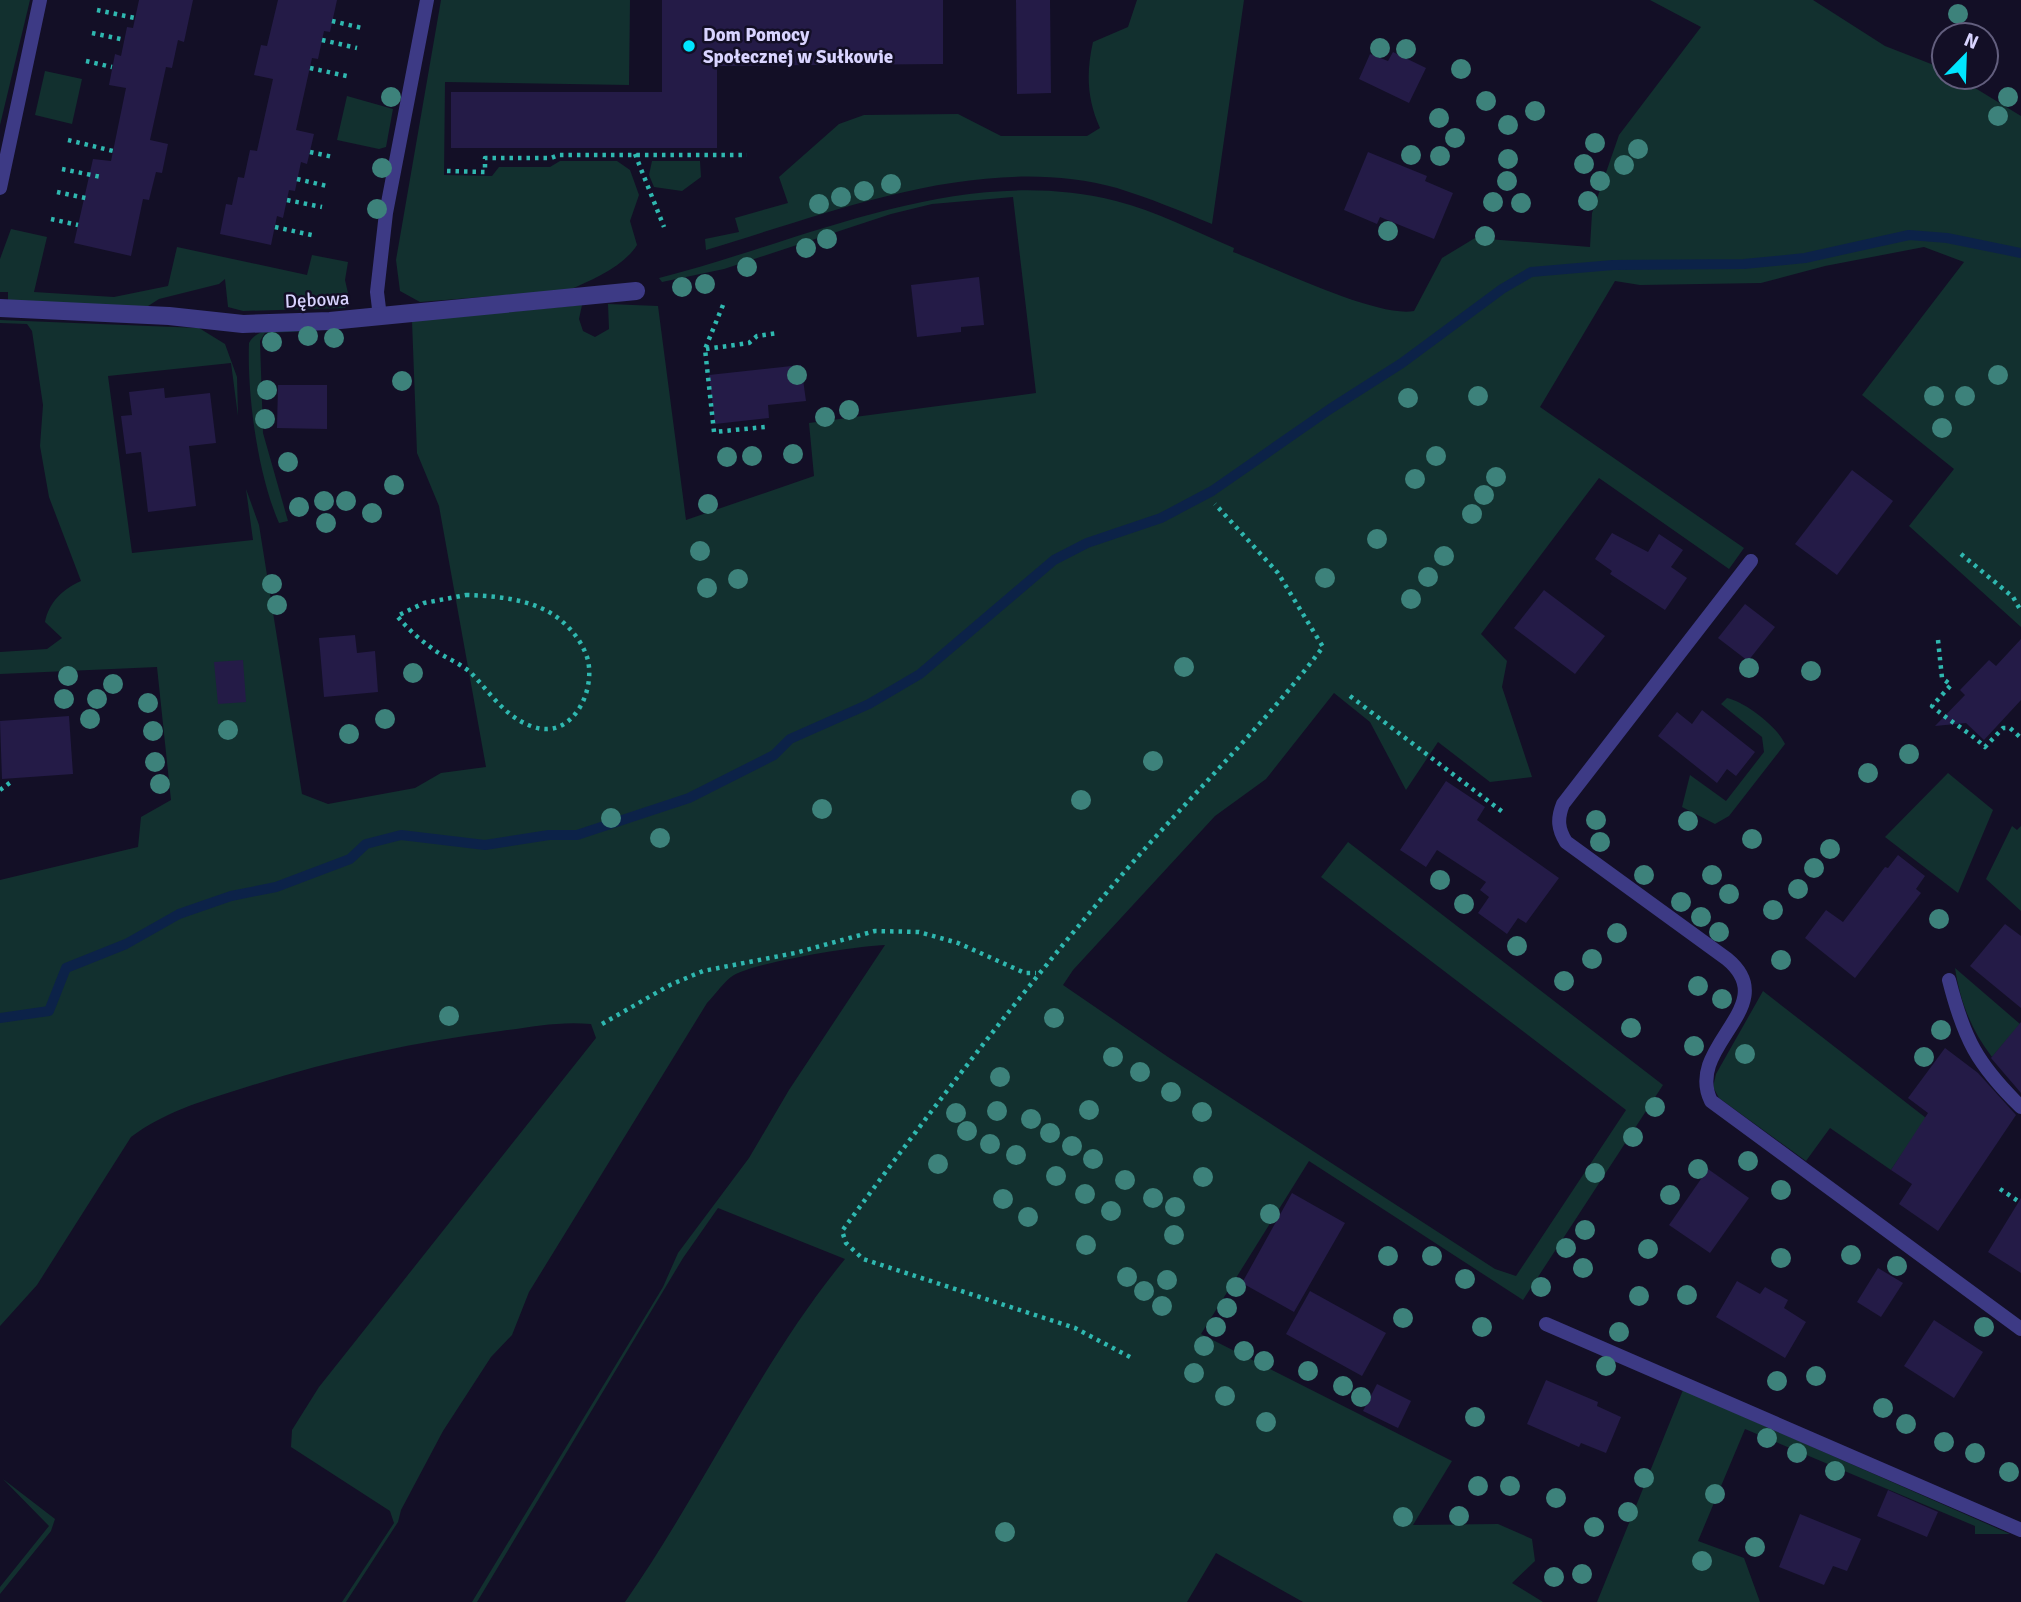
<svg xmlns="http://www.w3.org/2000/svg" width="2021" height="1602" viewBox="0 0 2021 1602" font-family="Signika,sans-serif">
	<rect width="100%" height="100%" fill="#130f26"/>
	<g fill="#12302f">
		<polygon points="0,0 30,0 0,125"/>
		<path d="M441 0H630L629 85 445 82 444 175 492 176 499 167H550L560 161H617L630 170 639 195 630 221 637 245C623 267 592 280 569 290L420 302 400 291 396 260Z"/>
		<path d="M1137 0H1244L1212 224C1181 211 1149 198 1117 188 983 151 833 212 706 250L705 239 739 232 735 218 788 203 779 177 839 124 864 115 958 114 1001 136H1087L1100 128C1087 99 1086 73 1093 42L1128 27Z"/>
		<path d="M1650 0H1813L1885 46 1944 69V77H1957L2021 116V627L1909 526 1954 469 1862 395 1964 262 1924 247 1825 266 1761 283 1640 285 1615 281 1540 407 1744 548 1729 569 1599 478 1481 634 1507 661 1502 687 1532 777 1490 782 1438 742 1406 790 1370 722 1334 693 1266 779 1215 816 1073 970 1063 985 1168 1057 1495 1269 1516 1276 1626 1110 1321 877 1348 842 1663 1085 1523 1300 1309 1161 1201 1334 1452 1461 1413 1525 1498 1524 1532 1539 1535 1561 1512 1583 1543 1602H1303L1216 1553 1187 1602H625C703 1490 759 1364 845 1259L718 1208 683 1258 477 1602H472L663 1287 678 1253 749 1158 789 1090 885 945C856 946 757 962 734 975 724 981 715 995 707 1003L529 1292 512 1335 491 1357 443 1431 401 1510 398 1522 346 1602H342L394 1523 390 1511 291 1447 292 1430 319 1387 596 1038 591 1024C559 1021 532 1027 501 1031 411 1042 324 1062 237 1090 199 1102 163 1113 131 1137L37 1285 0 1326V880L138 847 141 817 171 800 157 667 0 674V652L47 649 62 638 45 622C49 602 63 589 81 581L49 497 40 446 43 405 32 331 27 324 0 323V320L199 328 225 344 237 377 238 416 231 363 108 376 132 553 253 540 246 489 259 525 302 794 328 804 415 788 441 773 486 767 439 506 417 453 412 321 582 305 579 319 583 331 595 337 609 329 608 304 658 306 686 520 814 476 809 423 1036 393 1013 197 932 204 891 214 724 269 662 282 659 278C808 240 959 162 1116 201 1156 211 1196 232 1234 248L1233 252C1273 267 1377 318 1414 311L1442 258 1475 238 1590 247 1592 213 1619 135 1701 27Z"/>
		<polygon points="45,71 82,79 72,124 35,115"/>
		<polygon points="347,96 393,109 386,147 379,149 337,140"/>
		<polygon points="652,161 700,161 701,177 682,191 654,187 649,175"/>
		<polygon points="11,229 47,237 34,292 114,297 168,286 177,247 307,275 312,255 348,262 345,280 350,302 345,308 243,311 228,307 225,279 219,284 159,299 145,308 8,303 8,292 0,292 0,259"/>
		<path d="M308 329 311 331 265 333 260 341 263 433 288 521 279 523C258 475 247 396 249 343 259 324 289 329 308 329Z"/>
		<path d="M1727 698C1745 702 1777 726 1785 744L1729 816 1715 824 1682 807 1690 775 1726 801 1764 752 1762 737 1721 704Z"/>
		<polygon points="1948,773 1993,810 1958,893 1885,837"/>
		<polygon points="2012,826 2017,830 2021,826 2021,911 1986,879"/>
		<path d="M1955 968 2020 1024 1992 1057C1971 1030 1960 1001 1955 968Z"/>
		<polygon points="1763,991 1926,1118 1891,1170 1830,1128 1806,1161 1719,1098 1713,1087 1716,1074"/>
		<polygon points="1683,1390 2010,1534 1975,1534 1975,1526 1745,1429 1698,1541 1744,1558 1760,1602 1597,1602"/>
		<polygon points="3,1479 55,1519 51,1531 0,1594 0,1587 49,1526"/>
	</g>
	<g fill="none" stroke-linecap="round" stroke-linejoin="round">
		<polyline stroke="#0c2248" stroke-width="10" points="0,1018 49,1011 66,968 126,944 179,914 231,896 276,887 350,859 366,844 401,835 485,845 549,835 577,835 689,798 774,755 790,739 869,704 920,674 1054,560 1087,543 1161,518 1212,491 1330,409 1402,363 1502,289 1531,272 1613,265 1744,264 1805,258 1909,235 1947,238 2021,253"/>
	</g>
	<g fill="#241b47">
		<polygon points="139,0 193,0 184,42 178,40 172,68 166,67 150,140 168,144 162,173 156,172 149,200 143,199 131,256 74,243 93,159 111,161 126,88 109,85 115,54 121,56 127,27 133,28"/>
		<polygon points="278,0 337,0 330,32 324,31 318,59 312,58 296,130 314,134 307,164 301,162 295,191 289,190 283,218 277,216 271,245 220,234 226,204 232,205 238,177 244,178 250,150 257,151 273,79 254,75 261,45 267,46"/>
		<polygon points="662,0 943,0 943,64 717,66 717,148 451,148 451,92 662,92"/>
		<polygon points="1016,0 1050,0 1051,93 1017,94"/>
		<polygon points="1393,52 1426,68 1409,103 1359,79 1370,54 1388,61"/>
		<polygon points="1368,152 1427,176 1425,181 1453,193 1434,239 1380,217 1377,224 1344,210"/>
		<polygon points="979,277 984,325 961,327 961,332 917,337 911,285"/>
		<polygon points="801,365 806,401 768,405 769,418 715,424 709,375"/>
		<polygon points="278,385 327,385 327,429 277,428"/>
		<polygon points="164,388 165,398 210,393 216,443 189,446 196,506 148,512 141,452 126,454 121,416 132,415 129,392"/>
		<polygon points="1852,470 1893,501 1837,575 1795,544"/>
		<polygon points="1612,533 1648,552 1659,534 1683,550 1671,567 1687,578 1665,610 1610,574 1612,571 1595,559"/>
		<polygon points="1544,590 1605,636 1575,674 1514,628"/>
		<polygon points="1745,604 1775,627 1748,661 1718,638"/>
		<polygon points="355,635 357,653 375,651 378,692 324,697 319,638"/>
		<polygon points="2021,639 2021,700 1984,740 1966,723 1935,726 1965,695 1960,690 1989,660 1996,666"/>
		<polygon points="243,660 246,702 218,704 214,662"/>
		<polygon points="1702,710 1755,752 1736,776 1727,769 1717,783 1658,736 1677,712 1692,724"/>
		<polygon points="69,716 73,774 2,779 0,721"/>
		<polygon points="1446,781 1485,807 1477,820 1559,878 1526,923 1518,918 1507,934 1478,913 1489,897 1480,890 1486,882 1437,850 1426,867 1400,850"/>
		<polygon points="1898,855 1925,876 1916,889 1921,893 1855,978 1805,938 1826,910 1843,922 1885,867 1888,868"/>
		<polygon points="2005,924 2021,936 2021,1008 1970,966"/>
		<polygon points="2021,1022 2021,1093 1991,1058"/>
		<polygon points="1945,1048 1978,1073 2016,1115 1938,1231 1899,1204 1912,1184 1891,1170 1928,1113 1908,1098"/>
		<polygon points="1708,1169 1749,1198 1710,1253 1669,1225"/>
		<polygon points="1292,1193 1345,1223 1294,1312 1242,1283"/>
		<polygon points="2021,1198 2021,1273 1988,1252"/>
		<polygon points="1878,1268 1903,1283 1881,1317 1857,1302"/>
		<polygon points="1737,1281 1760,1294 1765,1287 1788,1300 1784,1308 1806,1322 1785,1358 1716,1317"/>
		<polygon points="1310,1291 1386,1333 1362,1376 1286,1334"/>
		<polygon points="1934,1320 1983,1352 1954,1398 1904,1366"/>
		<polygon points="1546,1380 1598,1402 1597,1406 1621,1417 1606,1453 1581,1443 1579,1447 1527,1424"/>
		<polygon points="1377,1384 1411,1401 1398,1428 1363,1411"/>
		<polygon points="1888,1490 1938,1512 1927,1537 1877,1516"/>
		<polygon points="1800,1514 1861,1539 1847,1571 1833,1566 1824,1585 1779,1567"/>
	</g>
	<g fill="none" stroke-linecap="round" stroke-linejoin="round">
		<g stroke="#2fb8b0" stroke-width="4.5" stroke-dasharray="3.5 5" stroke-linecap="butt">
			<polyline points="97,10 135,18"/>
			<polyline points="332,21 362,28"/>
			<polyline points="92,33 125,40"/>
			<polyline points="322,40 357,48"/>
			<polyline points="86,61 112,67"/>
			<polyline points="310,68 351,77"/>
			<polyline points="68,140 113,151"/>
			<polyline points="310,152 333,157"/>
			<polyline points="635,154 664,227"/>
			<polyline points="62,169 101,177"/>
			<polyline points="447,171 485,172 485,158 551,158 559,155 747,155"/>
			<polyline points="297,179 327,186"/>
			<polyline points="57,192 90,199"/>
			<polyline points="287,200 322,207"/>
			<polyline points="51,219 78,225"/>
			<polyline points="275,227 316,236"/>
			<polyline points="723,305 705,349 714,432 765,427"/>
			<polyline points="706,349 749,343 757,336 777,333"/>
			<polyline points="1961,554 2013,597 2021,611"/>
			<path d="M466 595C497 596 533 599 558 618 571 628 582 642 587 657 597 689 573 740 534 727 506 718 492 695 473 675 463 664 445 658 433 649 419 639 408 629 397 616L424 603Z"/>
			<path d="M1938 640 1942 678 1951 685 1932 706C1950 722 1967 730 1985 747L2003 728H2010L2021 738"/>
			<polyline points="1350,696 1504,813"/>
			<polyline points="0,790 11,782"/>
			<polyline points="602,1024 670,985 703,971 795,953 875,931 919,932 958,943 1025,973 1036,973"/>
			<polyline points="2000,1189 2021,1203"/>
			<path d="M1130 1357 1075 1328 863 1259 846 1243 842 1231C931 1110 1022 991 1120 877 1187 799 1261 729 1323 647L1278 573 1215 504"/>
		</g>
		<g stroke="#3d3a85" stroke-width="14">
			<polyline points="0,188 40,0"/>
			<polyline points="380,317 377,292 386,213 427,0"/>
			<path d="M1751 561 1563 804C1557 819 1558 829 1566 842L1727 959C1784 1006 1684 1046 1711 1101L2021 1329"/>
			<path d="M1949 980C1964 1039 1977 1064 2021 1107"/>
			<polyline points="1546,1324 2021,1530"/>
		</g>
		<polyline stroke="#3d3a85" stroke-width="18" points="0,308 169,316 243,324 330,321 636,291"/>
	</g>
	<g fill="#3d827b">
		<circle cx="1958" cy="14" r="10"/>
		<circle cx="1380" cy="48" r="10"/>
		<circle cx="1406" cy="49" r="10"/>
		<circle cx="1461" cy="69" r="10"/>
		<circle cx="391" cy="97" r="10"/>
		<circle cx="2008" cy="97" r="10"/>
		<circle cx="1486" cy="101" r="10"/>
		<circle cx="1535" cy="111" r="10"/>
		<circle cx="1998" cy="116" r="10"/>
		<circle cx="1439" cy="118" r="10"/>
		<circle cx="1508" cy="125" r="10"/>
		<circle cx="1455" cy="138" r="10"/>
		<circle cx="1595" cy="143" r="10"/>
		<circle cx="1638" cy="149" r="10"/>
		<circle cx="1411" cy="155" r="10"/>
		<circle cx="1440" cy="156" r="10"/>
		<circle cx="1508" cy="159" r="10"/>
		<circle cx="1584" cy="164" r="10"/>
		<circle cx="1624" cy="165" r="10"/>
		<circle cx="382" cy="168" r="10"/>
		<circle cx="1507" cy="181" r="10"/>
		<circle cx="1600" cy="181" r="10"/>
		<circle cx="891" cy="184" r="10"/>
		<circle cx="864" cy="191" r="10"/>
		<circle cx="841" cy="197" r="10"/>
		<circle cx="1588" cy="201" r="10"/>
		<circle cx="1493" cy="202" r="10"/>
		<circle cx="1521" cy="203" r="10"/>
		<circle cx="819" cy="204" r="10"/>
		<circle cx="377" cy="209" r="10"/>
		<circle cx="1388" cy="231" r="10"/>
		<circle cx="1485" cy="236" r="10"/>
		<circle cx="827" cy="239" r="10"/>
		<circle cx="806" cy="248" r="10"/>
		<circle cx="747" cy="267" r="10"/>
		<circle cx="705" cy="284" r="10"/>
		<circle cx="682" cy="287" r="10"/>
		<circle cx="308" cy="336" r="10"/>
		<circle cx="334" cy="338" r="10"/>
		<circle cx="272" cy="342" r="10"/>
		<circle cx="797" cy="375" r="10"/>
		<circle cx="1998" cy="375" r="10"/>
		<circle cx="402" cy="381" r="10"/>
		<circle cx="267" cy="390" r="10"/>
		<circle cx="1478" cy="396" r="10"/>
		<circle cx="1934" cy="396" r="10"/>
		<circle cx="1965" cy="396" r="10"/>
		<circle cx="1408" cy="398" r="10"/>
		<circle cx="849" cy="410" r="10"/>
		<circle cx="825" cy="417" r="10"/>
		<circle cx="265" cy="419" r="10"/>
		<circle cx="1942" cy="428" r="10"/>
		<circle cx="793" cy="454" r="10"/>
		<circle cx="752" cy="456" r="10"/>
		<circle cx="1436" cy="456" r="10"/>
		<circle cx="727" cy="457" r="10"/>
		<circle cx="288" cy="462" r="10"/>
		<circle cx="1496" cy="477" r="10"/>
		<circle cx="1415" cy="479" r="10"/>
		<circle cx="394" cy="485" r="10"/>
		<circle cx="1484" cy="495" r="10"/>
		<circle cx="324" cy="501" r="10"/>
		<circle cx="346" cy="501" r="10"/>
		<circle cx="708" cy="504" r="10"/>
		<circle cx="299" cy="507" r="10"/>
		<circle cx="372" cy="513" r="10"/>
		<circle cx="1472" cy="514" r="10"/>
		<circle cx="326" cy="523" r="10"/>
		<circle cx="1377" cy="539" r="10"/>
		<circle cx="700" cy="551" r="10"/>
		<circle cx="1444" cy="556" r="10"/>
		<circle cx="1428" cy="577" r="10"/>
		<circle cx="1325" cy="578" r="10"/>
		<circle cx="738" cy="579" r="10"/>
		<circle cx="272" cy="584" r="10"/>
		<circle cx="707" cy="588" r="10"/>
		<circle cx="1411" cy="599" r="10"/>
		<circle cx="277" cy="605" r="10"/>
		<circle cx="1184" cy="667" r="10"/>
		<circle cx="1749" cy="668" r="10"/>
		<circle cx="1811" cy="671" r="10"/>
		<circle cx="413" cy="673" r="10"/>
		<circle cx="68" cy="676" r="10"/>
		<circle cx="113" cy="684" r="10"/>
		<circle cx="64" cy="699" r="10"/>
		<circle cx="97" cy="699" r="10"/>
		<circle cx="148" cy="703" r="10"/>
		<circle cx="90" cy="719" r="10"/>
		<circle cx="385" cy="719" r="10"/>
		<circle cx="228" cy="730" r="10"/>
		<circle cx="153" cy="731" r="10"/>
		<circle cx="349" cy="734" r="10"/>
		<circle cx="1909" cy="754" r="10"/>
		<circle cx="1153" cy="761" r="10"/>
		<circle cx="155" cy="762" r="10"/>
		<circle cx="1868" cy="773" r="10"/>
		<circle cx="160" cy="784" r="10"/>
		<circle cx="1081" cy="800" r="10"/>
		<circle cx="822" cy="809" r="10"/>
		<circle cx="611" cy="818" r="10"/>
		<circle cx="1596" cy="820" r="10"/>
		<circle cx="1688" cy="821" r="10"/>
		<circle cx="660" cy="838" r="10"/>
		<circle cx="1752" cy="839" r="10"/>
		<circle cx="1600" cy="842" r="10"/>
		<circle cx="1830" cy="849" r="10"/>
		<circle cx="1814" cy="868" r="10"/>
		<circle cx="1644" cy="875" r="10"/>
		<circle cx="1712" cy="875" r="10"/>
		<circle cx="1440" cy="880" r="10"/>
		<circle cx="1798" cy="889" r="10"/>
		<circle cx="1729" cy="894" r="10"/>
		<circle cx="1681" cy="902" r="10"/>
		<circle cx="1464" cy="904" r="10"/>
		<circle cx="1773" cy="910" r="10"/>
		<circle cx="1701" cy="917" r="10"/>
		<circle cx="1939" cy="919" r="10"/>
		<circle cx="1719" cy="932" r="10"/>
		<circle cx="1617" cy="933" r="10"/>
		<circle cx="1517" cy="946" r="10"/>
		<circle cx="1592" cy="959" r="10"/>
		<circle cx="1781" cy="960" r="10"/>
		<circle cx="1564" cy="981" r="10"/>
		<circle cx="1698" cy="986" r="10"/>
		<circle cx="1722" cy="999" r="10"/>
		<circle cx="449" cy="1016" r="10"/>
		<circle cx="1054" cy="1018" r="10"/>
		<circle cx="1631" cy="1028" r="10"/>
		<circle cx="1941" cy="1030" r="10"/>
		<circle cx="1694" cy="1046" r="10"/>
		<circle cx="1745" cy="1054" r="10"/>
		<circle cx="1113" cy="1057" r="10"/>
		<circle cx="1924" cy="1057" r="10"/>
		<circle cx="1140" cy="1072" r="10"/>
		<circle cx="1000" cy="1077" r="10"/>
		<circle cx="1171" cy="1092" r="10"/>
		<circle cx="1655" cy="1107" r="10"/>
		<circle cx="1089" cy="1110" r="10"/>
		<circle cx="997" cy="1111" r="10"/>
		<circle cx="1202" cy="1112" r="10"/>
		<circle cx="956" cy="1113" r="10"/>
		<circle cx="1031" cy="1119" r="10"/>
		<circle cx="967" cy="1131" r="10"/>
		<circle cx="1050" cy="1133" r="10"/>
		<circle cx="1633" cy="1137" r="10"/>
		<circle cx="990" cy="1144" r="10"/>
		<circle cx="1072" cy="1146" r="10"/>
		<circle cx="1016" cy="1155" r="10"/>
		<circle cx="1093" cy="1159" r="10"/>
		<circle cx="1748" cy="1161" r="10"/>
		<circle cx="938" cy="1164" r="10"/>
		<circle cx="1698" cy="1169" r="10"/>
		<circle cx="1595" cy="1173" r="10"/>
		<circle cx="1056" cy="1176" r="10"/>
		<circle cx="1203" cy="1177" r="10"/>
		<circle cx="1125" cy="1180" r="10"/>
		<circle cx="1781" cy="1190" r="10"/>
		<circle cx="1085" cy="1194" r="10"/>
		<circle cx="1670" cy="1195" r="10"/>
		<circle cx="1153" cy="1198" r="10"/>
		<circle cx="1003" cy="1199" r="10"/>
		<circle cx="1175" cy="1207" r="10"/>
		<circle cx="1111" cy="1211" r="10"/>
		<circle cx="1270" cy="1214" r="10"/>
		<circle cx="1028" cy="1217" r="10"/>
		<circle cx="1585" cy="1230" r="10"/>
		<circle cx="1174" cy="1235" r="10"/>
		<circle cx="1086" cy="1245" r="10"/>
		<circle cx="1566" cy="1248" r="10"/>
		<circle cx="1648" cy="1249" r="10"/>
		<circle cx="1851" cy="1255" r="10"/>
		<circle cx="1388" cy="1256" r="10"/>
		<circle cx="1432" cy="1256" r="10"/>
		<circle cx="1781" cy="1258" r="10"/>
		<circle cx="1897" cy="1266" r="10"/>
		<circle cx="1583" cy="1268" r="10"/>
		<circle cx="1127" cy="1277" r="10"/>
		<circle cx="1465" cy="1279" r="10"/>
		<circle cx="1167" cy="1280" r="10"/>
		<circle cx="1236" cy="1287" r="10"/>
		<circle cx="1541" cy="1287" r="10"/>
		<circle cx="1144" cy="1291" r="10"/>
		<circle cx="1687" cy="1295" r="10"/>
		<circle cx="1639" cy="1296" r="10"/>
		<circle cx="1162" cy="1306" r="10"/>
		<circle cx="1227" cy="1308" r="10"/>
		<circle cx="1403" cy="1318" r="10"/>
		<circle cx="1216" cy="1327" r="10"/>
		<circle cx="1482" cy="1327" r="10"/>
		<circle cx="1984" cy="1327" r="10"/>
		<circle cx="1619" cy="1332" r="10"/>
		<circle cx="1204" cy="1346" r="10"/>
		<circle cx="1244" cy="1351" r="10"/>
		<circle cx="1264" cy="1361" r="10"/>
		<circle cx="1606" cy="1366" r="10"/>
		<circle cx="1308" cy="1371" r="10"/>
		<circle cx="1194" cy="1373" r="10"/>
		<circle cx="1816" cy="1376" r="10"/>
		<circle cx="1777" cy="1381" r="10"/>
		<circle cx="1343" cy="1386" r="10"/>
		<circle cx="1225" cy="1396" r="10"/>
		<circle cx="1361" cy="1397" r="10"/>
		<circle cx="1883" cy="1408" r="10"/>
		<circle cx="1475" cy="1417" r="10"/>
		<circle cx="1266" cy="1422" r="10"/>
		<circle cx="1906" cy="1424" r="10"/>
		<circle cx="1767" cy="1438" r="10"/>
		<circle cx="1944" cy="1442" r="10"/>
		<circle cx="1797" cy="1453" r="10"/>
		<circle cx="1975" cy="1453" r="10"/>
		<circle cx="1835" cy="1471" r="10"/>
		<circle cx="2009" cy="1472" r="10"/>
		<circle cx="1644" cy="1478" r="10"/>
		<circle cx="1478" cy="1486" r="10"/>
		<circle cx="1510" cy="1486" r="10"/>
		<circle cx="1715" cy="1494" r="10"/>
		<circle cx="1556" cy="1498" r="10"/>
		<circle cx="1628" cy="1512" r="10"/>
		<circle cx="1459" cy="1516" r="10"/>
		<circle cx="1403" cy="1517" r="10"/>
		<circle cx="1594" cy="1527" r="10"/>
		<circle cx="1005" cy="1532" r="10"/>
		<circle cx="1755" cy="1547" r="10"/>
		<circle cx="1702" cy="1561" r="10"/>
		<circle cx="1582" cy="1574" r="10"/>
		<circle cx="1554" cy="1577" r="10"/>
	</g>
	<circle fill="#00e5ff" stroke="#130f26" stroke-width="2.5" cx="689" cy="46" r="7"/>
	<g text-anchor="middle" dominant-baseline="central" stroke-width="5" stroke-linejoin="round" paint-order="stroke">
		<g font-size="19" font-weight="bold" fill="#d9d4ff" stroke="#130f26" text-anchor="start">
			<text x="703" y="35">Dom Pomocy<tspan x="703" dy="22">Społecznej w Sułkowie</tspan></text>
		</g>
		<g font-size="19" fill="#d9d4ff" stroke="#130f26">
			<text transform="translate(317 300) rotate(-3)">Dębowa</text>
		</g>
	</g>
	<g transform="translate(1965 56) rotate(23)"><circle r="33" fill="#130f26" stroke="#625e7d" stroke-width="2"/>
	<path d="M0-5L12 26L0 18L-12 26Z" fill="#00e5ff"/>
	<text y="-10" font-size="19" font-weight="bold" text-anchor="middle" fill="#d9d4ff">N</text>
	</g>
</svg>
